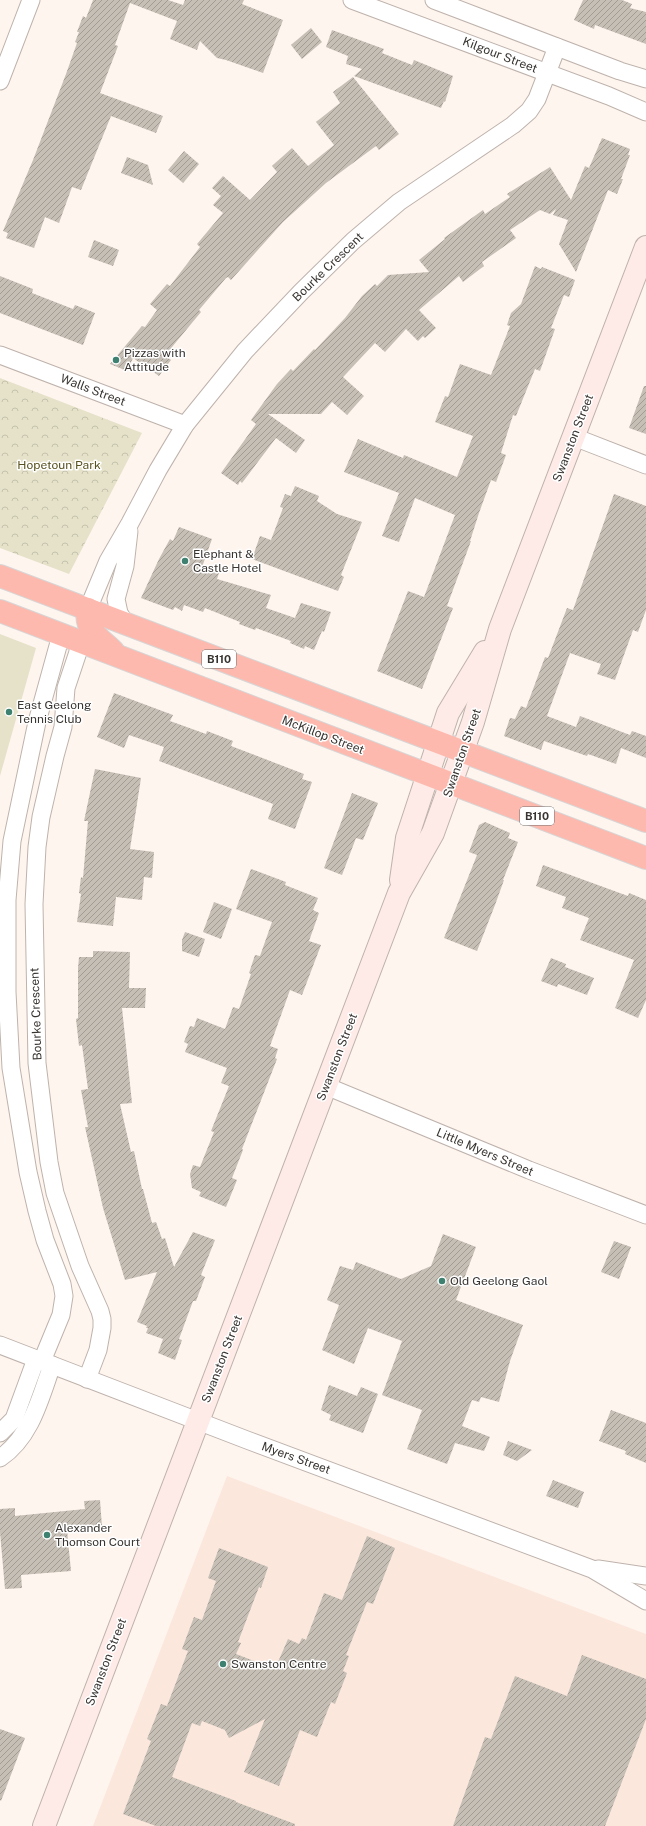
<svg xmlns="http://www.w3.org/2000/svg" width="646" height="1826" viewBox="0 0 646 1826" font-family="'Public Sans',sans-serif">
	<defs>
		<pattern id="park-crowns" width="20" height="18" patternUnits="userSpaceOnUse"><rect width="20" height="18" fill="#e5e2c9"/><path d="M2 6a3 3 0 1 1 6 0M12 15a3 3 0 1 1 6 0" fill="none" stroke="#c5c2ad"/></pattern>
		<pattern id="building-hatch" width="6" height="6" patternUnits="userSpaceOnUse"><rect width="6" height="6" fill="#c6bfb5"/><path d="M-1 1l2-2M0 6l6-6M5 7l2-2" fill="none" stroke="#a29c94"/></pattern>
	</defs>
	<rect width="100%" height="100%" fill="#fff5ef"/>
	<polygon fill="#fbe7dc" points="227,1476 646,1634 646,1826 93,1826"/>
	<polygon fill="url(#park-crowns)" points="0,378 142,433 69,574 0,548"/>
	<polygon fill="#e5e2c9" points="0,634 36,648 0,776"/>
	<g fill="url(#building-hatch)">
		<polygon points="93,0 168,0 183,5 185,0 244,0 242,4 283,20 263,73 226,60 217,58 200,41 197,50 170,39 177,21 130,3 115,45 118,46 100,93 163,116 156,133 111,116 81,190 72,187 59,223 45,217 34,248 6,238 8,233 3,231 33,160 66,74 77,43 75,42 79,32 77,32 83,16 86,18"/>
		<polygon points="583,0 622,0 632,4 630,8 646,12 646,44 595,25 594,29 574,20"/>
		<polygon points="311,28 322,42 302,59 291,45"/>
		<polygon points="332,30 384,49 382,53 412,65 414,60 453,76 445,102 444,101 441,108 354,76 362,69 346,64 348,56 326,47"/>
		<polygon points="353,77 399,134 379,150 376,146 326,183 283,222 231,280 228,277 226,278 199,310 201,312 172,347 166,356 171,360 159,376 133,358 127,371 110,364 142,326 145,327 157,310 150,304 167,284 170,286 200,247 197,244 223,213 213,205 221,196 212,188 223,176 250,200 277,172 272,166 292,148 308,166 334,145 316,122 340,103 333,92"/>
		<polygon points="602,138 630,149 628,155 630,155 621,179 623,179 617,194 608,190 576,272 559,244 568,220 553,215 556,209 550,214 540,210 510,230 516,238 482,262 484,266 463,282 459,276 419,310 436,328 425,338 423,336 418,341 406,329 385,352 375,343 343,377 364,396 347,415 332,402 321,414 268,414 305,440 296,453 276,438 242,483 240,481 238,485 221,473 256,424 251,420 277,384 291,369 293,371 314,349 315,350 345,318 362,296 375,284 377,286 388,275 429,272 419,260 445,239 444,238 483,210 485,214 510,197 507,194 550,167 571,200 585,166 589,168"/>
		<polygon points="184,151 199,164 183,183 168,170"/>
		<polygon points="127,157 148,165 153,185 121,173"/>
		<polygon points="94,240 119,250 113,266 88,257"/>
		<polygon points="535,266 541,269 542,267 575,280 569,297 564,295 551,328 555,329 540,371 535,369 516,416 513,415 501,453 506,455 496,482 491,480 479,513 470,541 471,541 447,606 453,608 422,689 377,671 408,591 424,597 455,515 415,498 399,542 382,536 399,493 344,472 358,439 403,458 404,455 457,477 473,436 435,422 445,396 448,397 460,364 491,375 510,326 507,325 511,313 521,304"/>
		<polygon points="0,276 33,289 32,293 73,309 75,305 95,313 83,345 0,313"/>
		<polygon points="644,386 646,386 646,434 629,428"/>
		<polygon points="295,486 319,496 317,501 337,514 362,522 341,575 344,577 338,591 252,559 260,536 271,540 283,508 280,507 285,494 291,496"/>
		<polygon points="614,494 646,506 646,610 638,632 633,630 615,680 597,674 601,664 570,653 547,716 576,727 580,716 630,735 632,731 646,736 646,758 621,748 616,764 588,754 587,756 544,741 541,750 504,736 510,718 515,719 521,706 526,708 545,657 548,658 567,608 573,610"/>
		<polygon points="179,527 212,539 202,567 219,573 217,579 271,595 266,608 295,618 301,603 331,612 324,632 322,631 314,650 305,646 304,649 290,643 291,641 256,628 255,630 239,624 240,622 205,608 203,612 184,605 182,611 175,607 173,610 141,598 159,559 170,539 173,541"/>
		<polygon points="114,693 173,715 170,721 206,734 207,731 233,741 231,746 304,774 302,779 312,782 295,829 268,819 273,804 159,761 164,747 129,735 124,748 97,737"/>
		<polygon points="95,769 141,778 130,849 154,852 152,878 144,877 142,900 116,897 113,926 77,922 81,894 79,893 81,877 83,878 88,821 84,821"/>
		<polygon points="352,793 378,803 363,840 356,838 342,875 324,868"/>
		<polygon points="485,822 510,833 508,838 518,842 503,880 504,880 495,905 477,951 444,938 477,855 469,852 479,825"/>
		<polygon points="543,865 628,896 629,893 646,900 646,1000 638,1018 615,1008 634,960 580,940 589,918 562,908 566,897 536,886"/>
		<polygon points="251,869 286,882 285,885 318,898 313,910 319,913 309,941 321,945 302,995 290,990 270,1046 278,1049 275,1058 277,1059 242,1149 243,1150 232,1178 237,1180 226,1207 199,1196 201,1192 192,1188 190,1174 193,1165 200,1167 214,1132 211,1131 229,1086 221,1083 227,1068 185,1052 188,1044 184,1042 190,1026 194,1027 197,1018 225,1029 233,1007 239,1009 251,974 249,973 255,955 260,956 272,922 236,909"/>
		<polygon points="214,902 232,909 221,939 203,932"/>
		<polygon points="185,932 205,939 199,957 182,951 182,940"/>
		<polygon points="93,951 130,952 129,988 146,988 145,1008 122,1008 132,1103 120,1104 131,1152 134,1151 142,1189 143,1189 152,1223 156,1222 162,1239 165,1238 174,1267 193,1232 215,1240 201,1275 205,1277 196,1301 193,1301 179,1339 182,1340 175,1360 158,1353 163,1339 146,1333 148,1328 146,1328 147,1326 137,1322 157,1272 125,1280 103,1208 85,1127 88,1127 81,1090 88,1089 82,1045 79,1046 76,1019 78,1018 78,968 79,957 93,957"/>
		<polygon points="551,958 566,964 565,967 594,978 587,995 558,984 557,987 541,981"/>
		<polygon points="443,1234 476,1247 456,1300 523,1325 510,1361 499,1402 481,1397 479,1402 472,1400 462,1426 490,1437 484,1451 455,1443 447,1464 407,1449 422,1410 382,1395 402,1341 368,1328 354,1364 322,1350 339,1305 327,1300 340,1266 353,1270 356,1262 401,1279 431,1266"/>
		<polygon points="614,1241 631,1247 619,1279 601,1272"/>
		<polygon points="329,1385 357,1396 361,1387 378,1394 363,1433 329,1420 331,1415 321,1410"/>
		<polygon points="611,1410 646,1423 646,1463 625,1454 626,1451 599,1441"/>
		<polygon points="508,1441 532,1450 517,1461 503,1455"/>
		<polygon points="553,1480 584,1492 578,1508 546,1496"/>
		<polygon points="100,1500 102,1527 67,1530 71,1571 21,1575 22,1588 5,1589 0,1532 0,1509 15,1508 15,1516 85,1509 84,1501"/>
		<polygon points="367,1536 395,1548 373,1604 367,1602 346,1655 349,1656 343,1671 347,1673 335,1704 331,1702 317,1737 300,1730 279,1786 244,1772 265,1719 229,1738 225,1730 202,1721 200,1726 192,1723 172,1777 236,1801 236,1802 295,1824 295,1826 156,1826 123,1814 151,1741 147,1739 161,1704 167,1706 188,1651 182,1649 194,1617 202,1620 216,1581 208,1578 219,1548 268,1567 261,1588 259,1587 238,1642 241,1643 236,1654 275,1669 288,1639 299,1644 302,1638 306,1640 324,1593 342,1600"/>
		<polygon points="582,1655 646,1679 646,1719 605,1826 453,1826 485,1737 491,1739 515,1676 567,1696"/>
		<polygon points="0,1729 25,1738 1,1801 0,1800"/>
	</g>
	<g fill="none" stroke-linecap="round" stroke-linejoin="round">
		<defs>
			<g id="street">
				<polyline points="352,0 609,96 646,112"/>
				<polyline points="434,0 620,71 646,79"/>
				<polyline points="0,81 31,0"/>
				<polyline points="0,355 185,425"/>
				<polyline points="574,437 646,465"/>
				<polyline points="88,609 108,561 130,523 158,470 185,425 245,351 301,292 353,241 399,202 513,125 529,111 537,99 557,47"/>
				<polyline points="126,624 119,613 116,599 125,566 129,531"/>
				<polyline points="81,643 66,688 63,727 55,756 41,817 37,847 34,904 37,1063 49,1162 55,1193 80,1266 100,1311 102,1319 102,1328 98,1350 87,1379"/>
				<polyline points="326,1086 529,1170 646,1215"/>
				<polyline points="0,1345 247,1440 592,1569 646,1601"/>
				<polyline points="42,1361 61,1315 64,1296 62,1284 45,1240 37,1211 28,1172 11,1068 7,992 7,900 12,841 37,722 61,635"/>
				<polyline points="0,1433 14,1419 36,1359"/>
				<path d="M0 1458C31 1437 40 1399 52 1365"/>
				<polyline points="598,1569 646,1576"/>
			</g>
			<g id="secondary">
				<polyline points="401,880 407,838 448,713 485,652"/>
				<polyline points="44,1826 399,893 433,833 473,722 500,629 646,247"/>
			</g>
			<g id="highway">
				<polyline points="0,576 646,821"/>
				<path d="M88 609C84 631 99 637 113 651"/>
				<polyline points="0,611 646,858"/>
			</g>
		</defs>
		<use href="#street" stroke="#beb3ac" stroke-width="19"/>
		<use href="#secondary" stroke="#beb3ac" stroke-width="24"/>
		<use href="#highway" stroke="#d7d6d6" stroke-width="24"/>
		<use href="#street" stroke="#fff" stroke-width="17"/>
		<use href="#secondary" stroke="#feeae7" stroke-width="22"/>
		<use href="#highway" stroke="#fdb9ae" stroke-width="22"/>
	</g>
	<g fill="#3f8171" stroke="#fff" stroke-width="1.5">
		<circle cx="116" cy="360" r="4"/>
		<circle cx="185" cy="561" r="4"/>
		<circle cx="9" cy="712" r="4"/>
		<circle cx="442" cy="1281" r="4"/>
		<circle cx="47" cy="1535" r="4"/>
		<circle cx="223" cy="1664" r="4"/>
	</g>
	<g text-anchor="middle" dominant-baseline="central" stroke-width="3" stroke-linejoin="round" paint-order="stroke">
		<g fill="#fff" stroke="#74716f" stroke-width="1">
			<rect x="202" y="650" width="34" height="18" rx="3"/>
			<rect x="520" y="807" width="34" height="18" rx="3"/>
		</g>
		<g font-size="11" font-weight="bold" fill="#383431">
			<text x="219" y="659">B110</text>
			<text x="537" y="816">B110</text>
		</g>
		<g font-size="12" fill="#383431" stroke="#fff">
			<text transform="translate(500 55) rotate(21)">Kilgour Street</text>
			<text transform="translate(328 267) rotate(-44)">Bourke Crescent</text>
			<text transform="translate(93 390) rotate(21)">Walls Street</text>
			<text transform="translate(573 438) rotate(-69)">Swanston Street</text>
			<text transform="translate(323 735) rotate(21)">McKillop Street</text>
			<text transform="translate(462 753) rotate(-71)">Swanston Street</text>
			<text transform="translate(36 1014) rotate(-92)">Bourke Crescent</text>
			<text transform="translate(337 1057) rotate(-69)">Swanston Street</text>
			<text transform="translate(485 1152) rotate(23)">Little Myers Street</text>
			<text transform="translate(222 1359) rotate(-69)">Swanston Street</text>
			<text transform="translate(296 1458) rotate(20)">Myers Street</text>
			<text transform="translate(106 1662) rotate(-69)">Swanston Street</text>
		</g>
		<g font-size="12" fill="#383431" stroke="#fff" text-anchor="start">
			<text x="124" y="353">Pizzas with<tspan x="124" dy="14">Attitude</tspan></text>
			<text x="193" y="554">Elephant &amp;<tspan x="193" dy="14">Castle Hotel</tspan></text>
			<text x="17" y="705">East Geelong<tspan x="17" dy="14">Tennis Club</tspan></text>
			<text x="450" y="1281">Old Geelong Gaol</text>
			<text x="55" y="1528">Alexander<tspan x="55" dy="14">Thomson Court</tspan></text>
			<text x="231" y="1664">Swanston Centre</text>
		</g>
		<g font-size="12" fill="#57511e" stroke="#fff">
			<text x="59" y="465">Hopetoun Park</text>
		</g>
	</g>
</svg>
